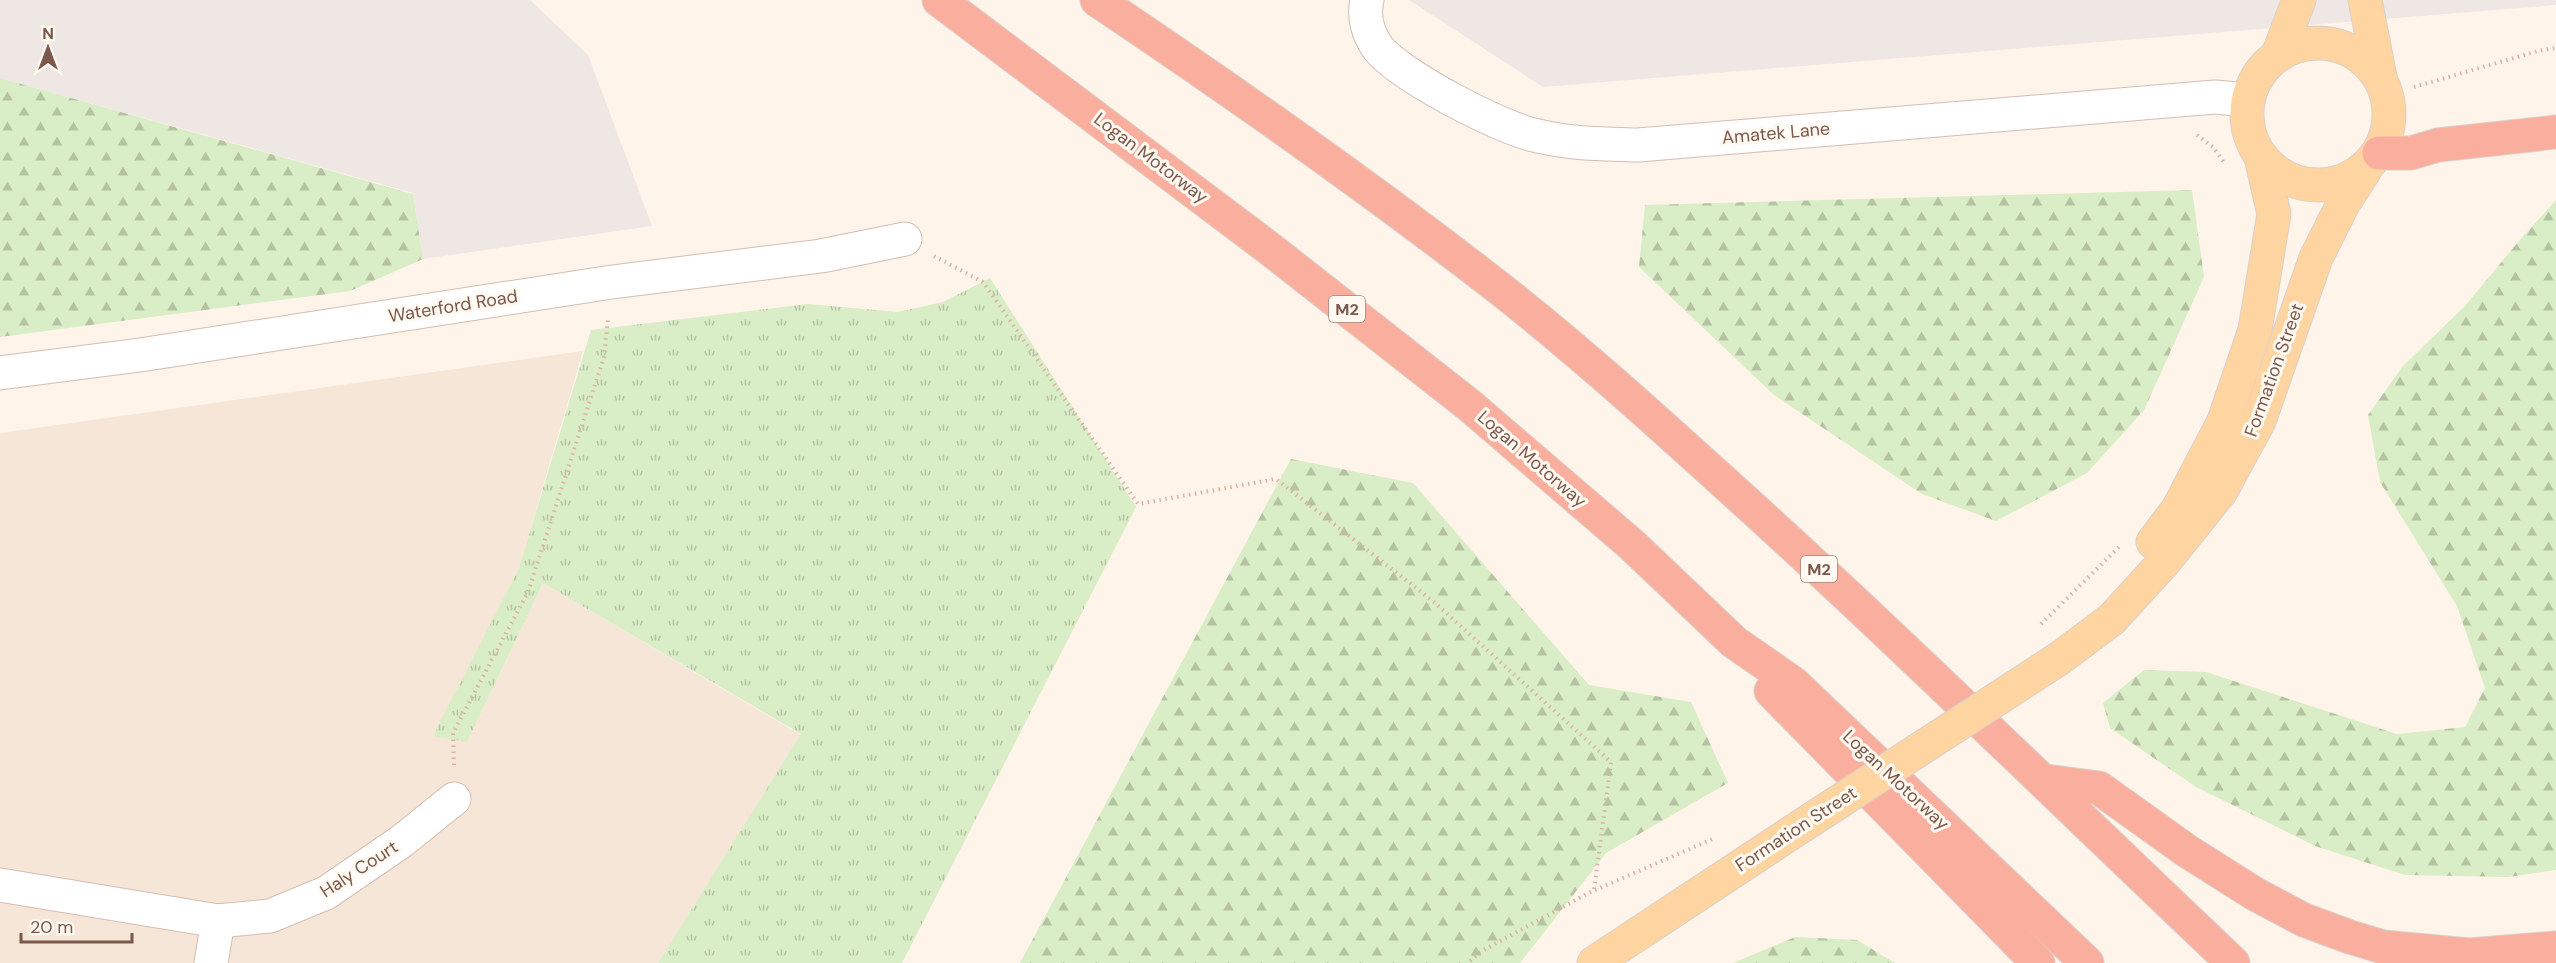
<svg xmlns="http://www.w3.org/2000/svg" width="2556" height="963" viewBox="0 0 2556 963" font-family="'DM Sans',sans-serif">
	<defs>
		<pattern id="grass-tufts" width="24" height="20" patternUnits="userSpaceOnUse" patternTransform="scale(1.5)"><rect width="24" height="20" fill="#d9edc6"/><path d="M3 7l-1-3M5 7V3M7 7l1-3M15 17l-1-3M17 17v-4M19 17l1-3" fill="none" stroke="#b5c3a3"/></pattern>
		<pattern id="forest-firs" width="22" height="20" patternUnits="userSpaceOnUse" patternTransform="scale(1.5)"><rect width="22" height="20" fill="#d9edc6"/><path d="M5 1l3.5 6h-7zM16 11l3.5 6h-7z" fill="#b5c3a3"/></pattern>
	</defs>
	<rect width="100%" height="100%" fill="#fef4ea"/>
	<polygon fill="#f6e6d8" points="583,351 519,568 434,736 467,742 543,583 801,735 658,963 0,963 0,433"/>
	<g fill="#efe7e3">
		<polygon points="0,0 530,0 588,55 652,226 423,259 413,193 0,78"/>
		<polygon points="1409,0 2556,0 2556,5 1543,87"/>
	</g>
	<polygon fill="url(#grass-tufts)" points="990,278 1136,507 902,963 658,963 801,734 543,583 467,742 433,736 519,568 591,330 808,304 898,312 943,302"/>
	<g fill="url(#forest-firs)">
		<polygon points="0,78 413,194 423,259 350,291 0,337"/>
		<polygon points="2192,190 2204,277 2144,410 2087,473 1996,521 1922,494 1774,395 1639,267 1645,205"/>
		<polygon points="2556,200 2556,870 2508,877 2405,875 2315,846 2196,787 2110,728 2103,703 2144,670 2206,672 2397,734 2465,727 2485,688 2457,606 2380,482 2368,415 2403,366 2465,306 2518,242"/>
		<polygon points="1291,459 1413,483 1589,685 1691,702 1728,783 1606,853 1520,963 1020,963"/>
		<polygon points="1795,937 1857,940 1895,963 1733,963"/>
	</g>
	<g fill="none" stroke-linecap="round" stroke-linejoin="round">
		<defs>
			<g id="minor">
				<path d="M1367 0C1363 17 1368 34 1378 48 1400 76 1502 129 1538 136 1571 144 1604 144 1638 145L2215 97 2248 100"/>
				<polyline points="0,373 140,355 612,282 821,256 905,239"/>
				<polyline points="0,885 218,921 270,916 326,893 402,841 454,799"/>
				<polyline points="211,963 218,921"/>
			</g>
			<g id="major">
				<polyline points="2365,0 2380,77"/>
				<circle cx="2318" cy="114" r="71"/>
				<polyline points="2278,55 2299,0"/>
				<polyline points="2153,542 2178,509 2224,421 2255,330 2274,214 2261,157"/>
				<polyline points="2060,658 2112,619 2164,562 2221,491 2259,421 2316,258 2343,204 2366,168"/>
				<polyline points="1594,963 1800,827"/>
			</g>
			<g id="highway">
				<polyline points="939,0 1270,249 1469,405 1632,545 1734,642 1793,683 2087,963"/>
				<path d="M1097 0C1234 92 1369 187 1499 288 1578 350 1652 417 1726 484 1899 640 2064 803 2233 963"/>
				<polyline points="2379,153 2411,153 2438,145 2556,132"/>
				<polyline points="1771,691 2038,963"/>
				<polyline points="2046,781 2099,788 2187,851 2255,894 2304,920 2350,937 2383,947 2469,955 2556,948"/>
			</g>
		</defs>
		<use href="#minor" stroke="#d4bdb1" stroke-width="35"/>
		<use href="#major" stroke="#dad0cd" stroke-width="35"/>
		<use href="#highway" stroke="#dad0cd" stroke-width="35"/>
		<g stroke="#dbb3a2" stroke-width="4" stroke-dasharray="1.5 4.5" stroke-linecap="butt">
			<polyline points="2414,87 2538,51 2556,48"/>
			<polyline points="2197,135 2214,148 2225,164"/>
			<polyline points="934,256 983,282 1138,504 1276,479 1434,602 1611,762 1594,890 1480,952 1468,963"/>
			<polyline points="2041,624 2119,547"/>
			<polyline points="454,765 453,733 528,592 604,357 608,318"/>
			<polyline points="1595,890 1715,838"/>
		</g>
		<use href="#minor" stroke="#fff" stroke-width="33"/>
		<use href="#major" stroke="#fed4a0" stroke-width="33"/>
		<use href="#highway" stroke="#faaf9e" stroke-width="33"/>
		<defs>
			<polyline id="major-bridge" points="1800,827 2060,658"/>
		</defs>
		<use href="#major-bridge" stroke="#dad0cd" stroke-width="35" stroke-linecap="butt"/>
		<use href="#major-bridge" stroke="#fed4a0" stroke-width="33"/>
	</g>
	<g text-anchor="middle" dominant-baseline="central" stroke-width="6" stroke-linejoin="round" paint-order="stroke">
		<g fill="#fff9f1" stroke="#a3887d" stroke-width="1.5">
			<rect x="1329" y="296" width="36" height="26" rx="4.5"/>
			<rect x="1801" y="556" width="36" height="26" rx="4.5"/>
		</g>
		<g font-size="16" font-weight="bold" fill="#7b584b">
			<text x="1347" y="309">M2</text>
			<text x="1819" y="569">M2</text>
		</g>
		<g font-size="18" fill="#7b584b" stroke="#fff9f1">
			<text transform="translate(1776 133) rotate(-5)">Amatek Lane</text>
			<text transform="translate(1151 158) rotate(37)">Logan Motorway</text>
			<text transform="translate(453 306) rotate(-9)">Waterford Road</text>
			<text transform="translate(2274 370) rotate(-70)">Formation Street</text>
			<text transform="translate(1532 459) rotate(41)">Logan Motorway</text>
			<text transform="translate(1896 780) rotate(43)">Logan Motorway</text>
			<text transform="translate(1796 829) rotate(-33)">Formation Street</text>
			<text transform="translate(359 869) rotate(-33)">Haly Court</text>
		</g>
	</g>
	<g transform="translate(48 48)" stroke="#fff9f1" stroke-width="4.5" paint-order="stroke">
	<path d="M0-4.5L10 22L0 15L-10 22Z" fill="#7b584b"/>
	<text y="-9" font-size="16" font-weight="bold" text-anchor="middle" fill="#7b584b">N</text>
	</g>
	<path d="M21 933v9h111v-9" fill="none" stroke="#7b584b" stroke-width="3"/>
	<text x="30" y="933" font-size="18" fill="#7b584b" stroke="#fff9f1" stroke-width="4.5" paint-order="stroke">20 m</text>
</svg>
